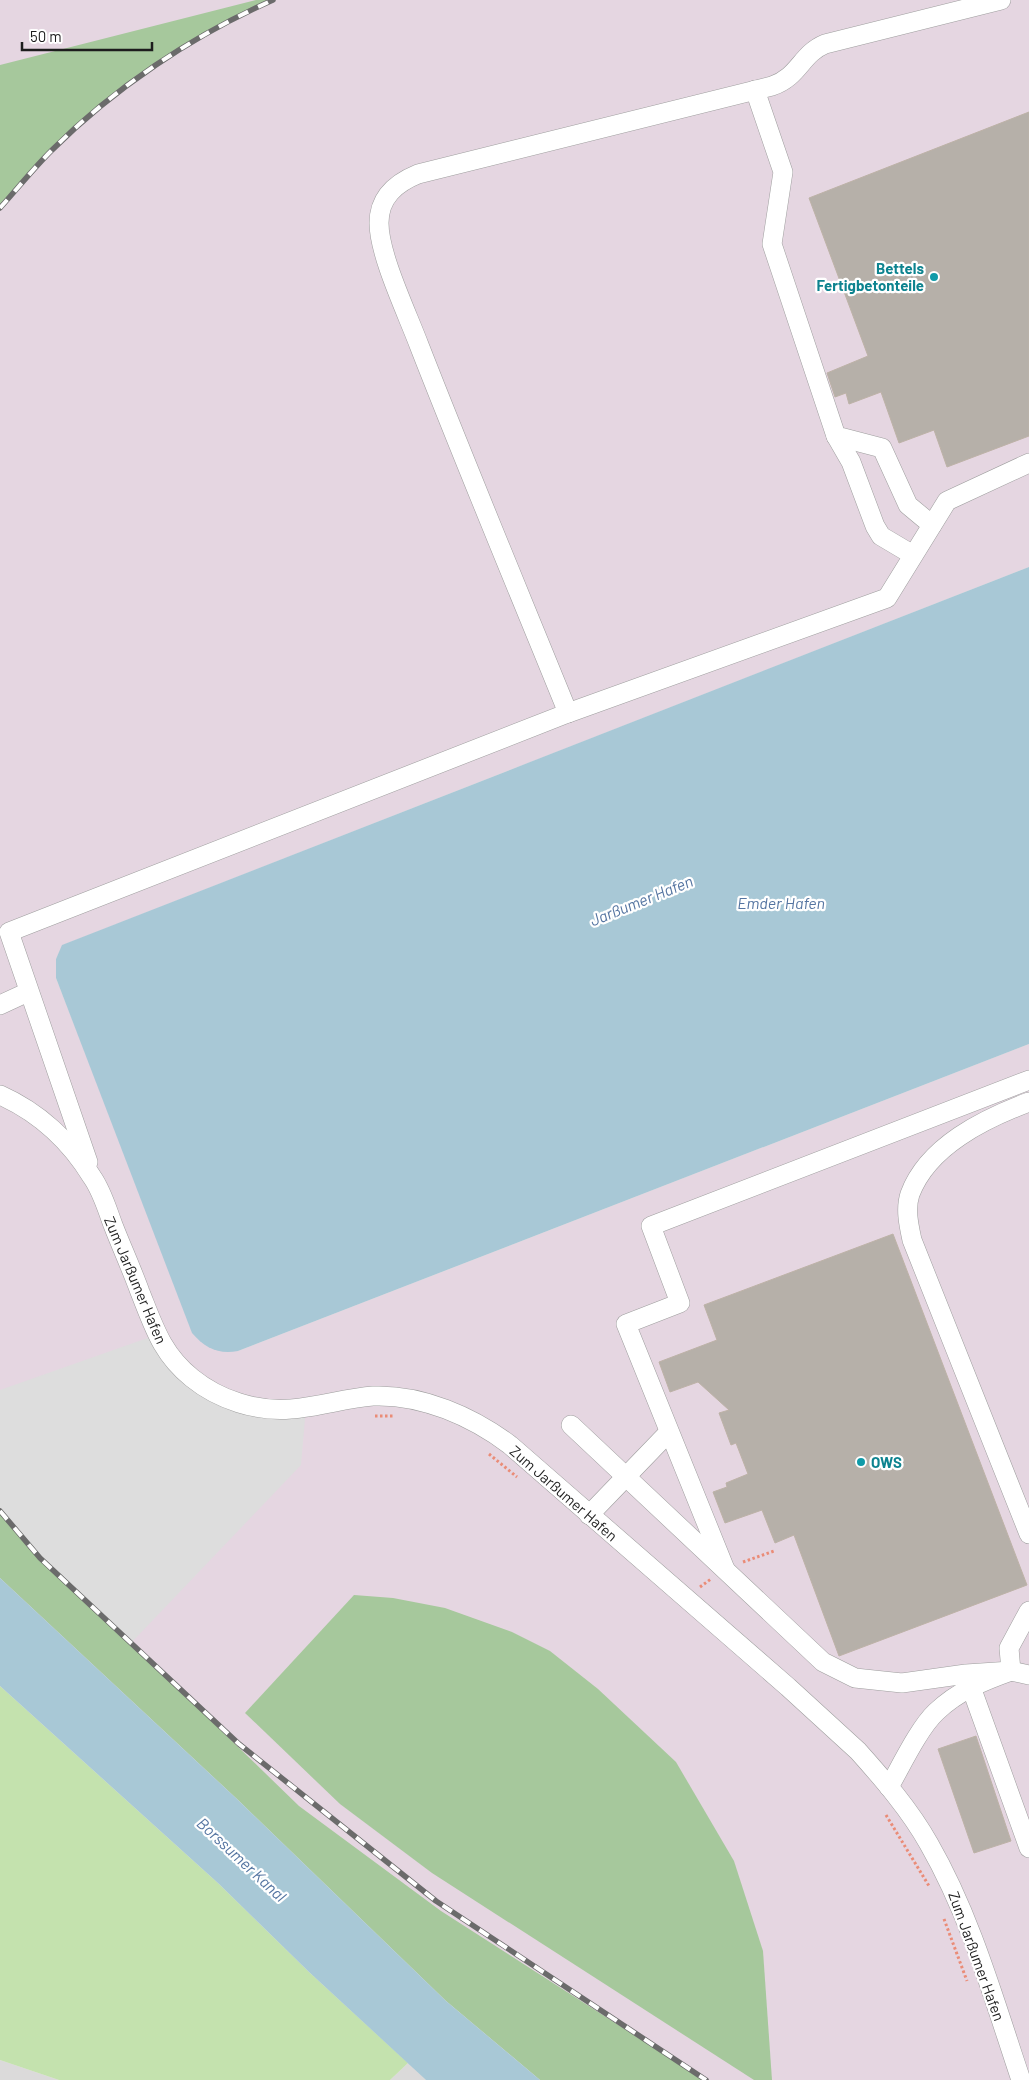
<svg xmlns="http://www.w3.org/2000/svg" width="1029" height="2080" viewBox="0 0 1029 2080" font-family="Barlow,sans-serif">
	<rect width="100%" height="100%" fill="#edeae3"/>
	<g fill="#dbdada">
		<polygon points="0,2060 59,2080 0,2080"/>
		<polygon points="408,2063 426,2080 390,2080"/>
	</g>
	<polygon fill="#e5d6e1" points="0,0 1029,0 1029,567 63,945 56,959 56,978 130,1167 238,1351 1029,1044 1029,2080 540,2080 0,1578"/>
	<polygon fill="#c4e2ae" points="0,1686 219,1884 309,1972 408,2063 390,2080 59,2080 0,2060"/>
	<g fill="#a6c89c">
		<path d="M256 0H273C192 36 114 88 51 151 33 169 17 189 0 208V65Z"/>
		<polygon points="0,1511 40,1558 131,1643 299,1806 441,1911 704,2080 540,2080 446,2001 238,1800 0,1578"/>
		<polygon points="354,1595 393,1598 445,1608 512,1632 550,1651 598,1689 676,1762 734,1861 763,1951 772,2080 754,2080 432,1873 340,1804 245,1713"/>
	</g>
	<polygon fill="#ddd" points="156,1335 210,1390 306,1407 301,1465 131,1643 40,1558 0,1511 0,1390"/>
	<g fill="#a8c8d6">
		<path d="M1029 567V1044L238 1351C219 1355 205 1348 192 1333L56 978V959L62 945Z"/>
		<polygon points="0,1578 238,1800 446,2001 540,2080 426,2080 309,1972 219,1884 0,1686"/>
	</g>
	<g fill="#b6b0a9" stroke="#bdb2a7">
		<polygon points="1029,112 1029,436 947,467 934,430 899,443 881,392 849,404 846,393 835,397 827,373 868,356 809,198"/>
		<polygon points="893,1234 1027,1585 839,1656 794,1535 775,1543 762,1510 725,1523 713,1492 727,1487 726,1483 748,1474 736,1443 731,1445 719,1413 729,1410 698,1382 670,1392 659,1362 717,1340 704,1305"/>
		<polygon points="976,1736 1011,1841 974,1853 938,1749"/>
	</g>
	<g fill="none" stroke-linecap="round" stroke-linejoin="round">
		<defs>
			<g id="minor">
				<polyline points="755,90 783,172 772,244 836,436 882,448 908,505 932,525"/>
				<polyline points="836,436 851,462 875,526 881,536 913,555"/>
				<path d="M568 713C518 590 467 468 419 345 407 313 379 255 379 223 379 197 396 183 418 174L772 86C799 77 801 54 825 44L1001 0"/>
				<polyline points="0,1005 28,992"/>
				<path d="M0 1095C38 1112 70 1141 92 1177 102 1191 107 1209 113 1225 122 1248 132 1270 140 1292 154 1327 162 1354 192 1378 219 1400 257 1412 291 1409 319 1407 346 1398 373 1396 422 1394 473 1417 510 1445L788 1687 858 1751C883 1779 910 1810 929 1844 971 1917 994 2000 1021 2080"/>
				<path d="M1029 1102C984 1119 928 1146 910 1194 905 1209 909 1226 912 1240L1029 1534"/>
				<polyline points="88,1162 9,932 568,713 887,598 947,501 1029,463"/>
				<polyline points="571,1425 823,1662 855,1678 902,1683 966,1674 1011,1671 1029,1675"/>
				<polyline points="589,1515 669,1432"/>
				<polyline points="725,1569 626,1324 680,1303 651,1226 1029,1080"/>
				<polyline points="971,1687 1029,1848"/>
				<path d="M889 1787C901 1766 919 1728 936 1712 958 1691 983 1681 1011 1671L1009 1648 1029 1611"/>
			</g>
		</defs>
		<use href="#minor" stroke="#9e9e9e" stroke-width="20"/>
		<g stroke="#ea8c77" stroke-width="3" stroke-dasharray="2.5 2.5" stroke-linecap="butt">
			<polyline points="375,1416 394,1416"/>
			<polyline points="489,1454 517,1477"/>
			<polyline points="743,1562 774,1551"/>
			<polyline points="700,1587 711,1579"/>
			<polyline points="886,1815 929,1886"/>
			<polyline points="944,1919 967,1981"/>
		</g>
		<use href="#minor" stroke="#fff" stroke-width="19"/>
		<defs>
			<g id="rail">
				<path d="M0 208C17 189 33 169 51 151 114 88 192 36 273 0"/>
				<polyline points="0,1511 40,1558 239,1744 436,1901 706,2080"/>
			</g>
		</defs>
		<use href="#rail" stroke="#6b6b6b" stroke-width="5.5"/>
		<use href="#rail" stroke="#fff" stroke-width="4" stroke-dasharray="11" stroke-linecap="butt"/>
	</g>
	<g fill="#0f9aa8" stroke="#fff" stroke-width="2">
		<circle cx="934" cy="277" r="5"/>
		<circle cx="861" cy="1462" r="5"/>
	</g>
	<g text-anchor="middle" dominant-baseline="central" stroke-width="4.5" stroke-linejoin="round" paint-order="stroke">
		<g font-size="15" font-weight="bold" fill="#0d838f" stroke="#fff" text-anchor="end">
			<text x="924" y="268">Bettels<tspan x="924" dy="17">Fertigbetonteile</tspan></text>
			<text x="871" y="1462" text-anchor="start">OWS</text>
		</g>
		<g font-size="15" fill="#1d1d1d" stroke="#fff">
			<text transform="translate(136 1280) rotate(67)">Zum Jarßumer Hafen</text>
			<text transform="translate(564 1493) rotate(41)">Zum Jarßumer Hafen</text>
			<text transform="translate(977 1956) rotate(70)">Zum Jarßumer Hafen</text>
		</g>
		<g font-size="16" font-style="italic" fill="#5474a1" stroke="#fff">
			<text transform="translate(641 900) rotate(-22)">Jarßumer Hafen</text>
			<text x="781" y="902">Emder Hafen</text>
			<text transform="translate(242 1859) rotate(43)">Borssumer Kanal</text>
		</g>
	</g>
	<path d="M22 42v8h130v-8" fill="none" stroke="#1d1d1d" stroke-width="2.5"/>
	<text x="30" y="42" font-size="15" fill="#1d1d1d" stroke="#ffffff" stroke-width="4" paint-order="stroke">50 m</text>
</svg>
